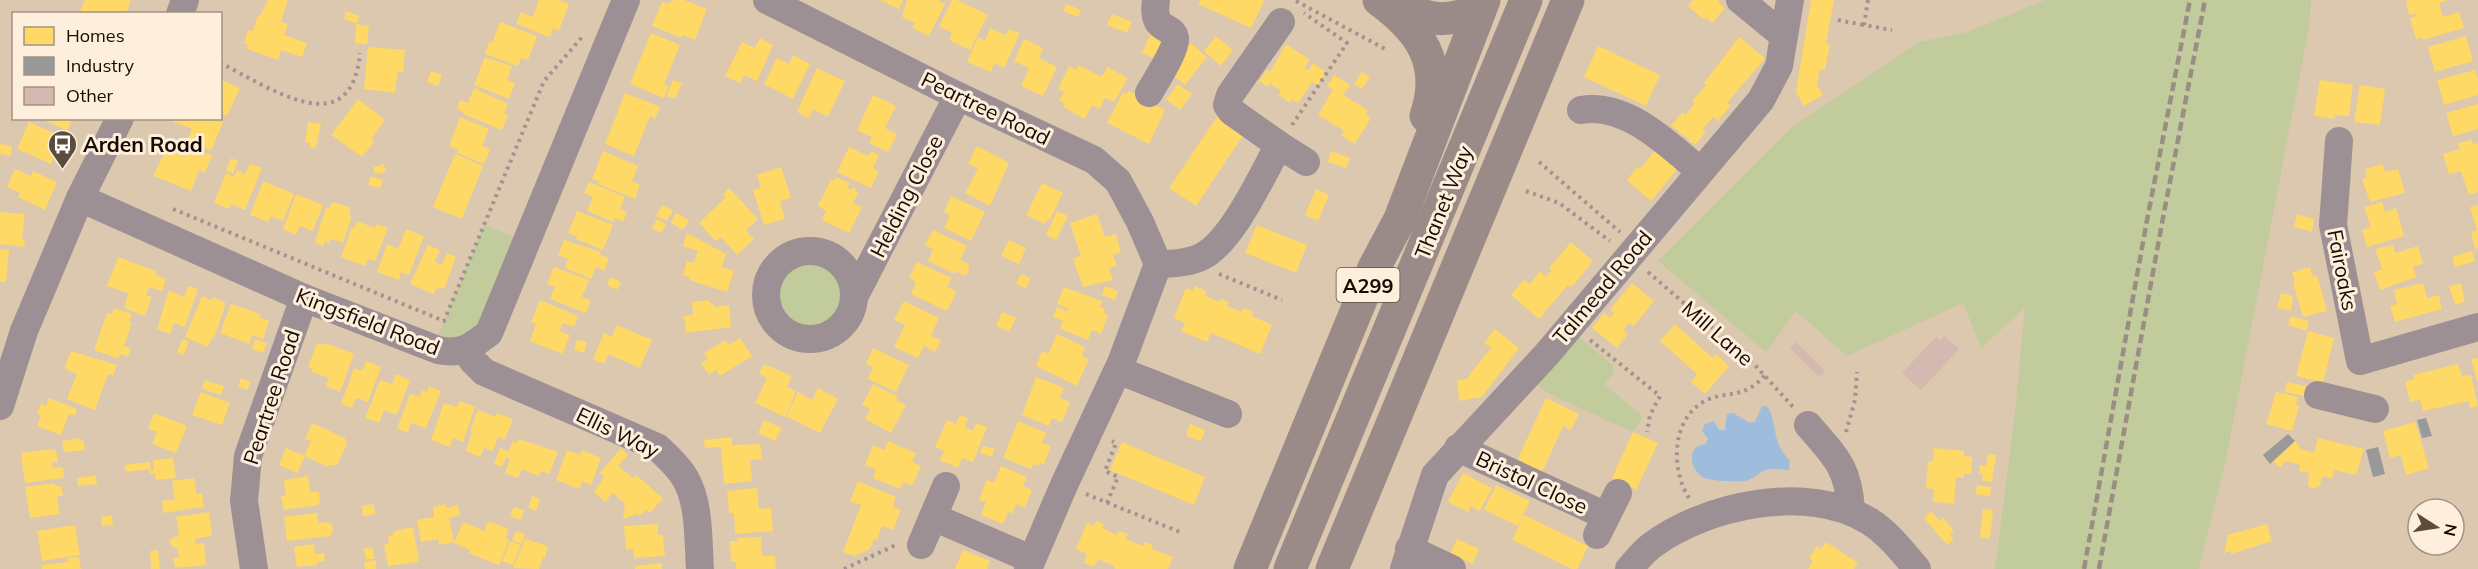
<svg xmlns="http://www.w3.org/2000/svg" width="2478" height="569" viewBox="0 0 2478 569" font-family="Mulish,sans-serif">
	<rect width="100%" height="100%" fill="#dcc7af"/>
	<g fill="#c1cb9b">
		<polygon points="2045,0 2311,0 2309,27 2227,454 2199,569 1995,569 2015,413 2025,307 1981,348 1963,303 1847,356 1796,311 1766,352 1658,261 1792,127 1919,42 1968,32"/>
		<polygon points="484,225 526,242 489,333 433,348"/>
		<circle cx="810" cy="295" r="44"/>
		<polygon points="1579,337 1613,366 1613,374 1604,384 1641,415 1642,418 1634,430 1630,431 1550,394 1537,385"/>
	</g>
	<path fill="#9ebddd" d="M1762 406 1768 407C1779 428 1770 440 1790 461L1789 470C1782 470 1776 468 1770 469 1761 470 1754 479 1745 481 1738 482 1715 481 1708 479 1690 476 1684 445 1706 444L1708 439 1702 431 1705 424 1714 421 1719 430H1725L1727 414 1733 413 1750 423 1755 422Z"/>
	<g fill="#ffd966">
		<polygon points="85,0 131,0 126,14 86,14 80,11"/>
		<polygon points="268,0 288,0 281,22 288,24 284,35 307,43 302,57 281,50 278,60 247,49 248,45 244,43 248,30 253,31 258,15 260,16"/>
		<polygon points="539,0 559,0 569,4 559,31 553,28 550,37 516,24 521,12 533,17"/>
		<polygon points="673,0 684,0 707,9 695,40 683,35 682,38 652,26 662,2 668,4"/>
		<polygon points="880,0 903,0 899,9"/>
		<polygon points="907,0 938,0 945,4 929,36 912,28 915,23 902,17"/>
		<polygon points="952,0 957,0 988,15 970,50 949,40 952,33 939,26"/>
		<polygon points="1200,0 1262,0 1264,1 1251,28 1198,4"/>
		<polygon points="1693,0 1719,0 1718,2 1725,8 1712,23 1706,17 1704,20 1688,6"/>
		<polygon points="1811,0 1834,0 1826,43 1830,44 1825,70 1820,69 1817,85 1823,95 1804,106 1796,92"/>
		<polygon points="2411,0 2448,0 2439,3 2443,17 2459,12 2464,28 2423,40 2422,37 2416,39 2410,18 2417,16 2416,13 2409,15 2406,1"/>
		<polygon points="1066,4 1081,10 1078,17 1064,11"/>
		<polygon points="346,11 359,16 357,24 344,19"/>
		<polygon points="1112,14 1132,22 1127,33 1107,25"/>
		<polygon points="500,22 537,36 528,60 521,58 518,66 485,54 489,42 492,43"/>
		<polygon points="356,24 369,26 367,44 355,43"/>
		<polygon points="990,28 1006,35 1009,29 1020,33 1004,68 994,63 991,72 967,62 978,37 985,41"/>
		<polygon points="651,33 680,45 664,84 669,86 664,98 630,84"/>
		<polygon points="1151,33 1170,42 1160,61 1142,53"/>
		<polygon points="1216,36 1233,50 1221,66 1204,51"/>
		<polygon points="2466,36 2473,61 2435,72 2428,47"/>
		<polygon points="1739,37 1765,58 1727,103 1731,105 1718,121 1713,117 1702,130 1706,132 1695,145 1671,125 1682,113 1685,115 1695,103 1692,101 1706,85 1704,83"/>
		<polygon points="760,38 773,45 757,81 744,75 740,83 725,76 742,42 755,48"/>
		<polygon points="1024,39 1043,48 1039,58 1057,67 1043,96 1021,86 1029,68 1014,61"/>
		<polygon points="1191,43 1207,57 1185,85 1166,70"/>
		<polygon points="1286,44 1310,60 1304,68 1308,70 1313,63 1326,72 1317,86 1312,82 1298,103 1292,99 1290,103 1279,95 1281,91 1270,83 1268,87 1259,81 1267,70 1270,72"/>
		<polygon points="1598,46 1660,75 1646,106 1584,77"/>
		<polygon points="368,47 405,50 403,72 398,72 395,93 364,89"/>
		<polygon points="793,55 810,64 793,99 764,84 777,58 789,64"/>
		<polygon points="485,57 512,66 507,80 515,83 509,99 474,85"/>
		<polygon points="1078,65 1102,77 1107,67 1128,78 1114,102 1105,98 1100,109 1092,105 1085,119 1063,107 1065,104 1059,101 1064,92 1058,89 1069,66 1076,70"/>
		<polygon points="817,68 845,81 828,117 813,109 809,118 797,112"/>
		<polygon points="2475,70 2478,79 2478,95 2444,105 2437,80"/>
		<polygon points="431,71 442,75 438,86 427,82"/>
		<polygon points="1362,72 1370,77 1362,89 1354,84"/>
		<polygon points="1334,75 1350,85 1343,95 1368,110 1366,115 1371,118 1355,144 1341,135 1344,131 1318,115 1333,90 1327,86"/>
		<polygon points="220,79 240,88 227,116 220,113"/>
		<polygon points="673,80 682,83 675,99 667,96"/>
		<polygon points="2320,80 2353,85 2349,116 2335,115 2334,119 2314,116"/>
		<polygon points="1178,84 1192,94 1180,110 1166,99"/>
		<polygon points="2360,85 2385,89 2380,125 2354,122"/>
		<polygon points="474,88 508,104 504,113 508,115 502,130 463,114 464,112 457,109 460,100 468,103"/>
		<polygon points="1128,91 1137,95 1135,98 1152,107 1153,104 1165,110 1149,144 1107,123 1123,92 1127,94"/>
		<polygon points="625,93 660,107 655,119 650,116 634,156 605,144"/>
		<polygon points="873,95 896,106 885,128 897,134 888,152 869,143 872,137 857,130"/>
		<polygon points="358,99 385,120 371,139 374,142 362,157 331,135"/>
		<polygon points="2478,104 2478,129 2453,136 2446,113"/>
		<polygon points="1219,114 1246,131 1196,206 1169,188"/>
		<polygon points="460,117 489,129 482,146 490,149 484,164 457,153 459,150 449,146"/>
		<polygon points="41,118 73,118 67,131"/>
		<polygon points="175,118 215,118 223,122 211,151 187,141 192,129 173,122"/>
		<polygon points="29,122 63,137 51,164 17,149"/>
		<polygon points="308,122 321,124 316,148 309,147 310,143 305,142"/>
		<polygon points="2472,140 2473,145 2478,143 2478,192 2469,195 2461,171 2449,174 2443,154 2459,149 2458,143"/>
		<polygon points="169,143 193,153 195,149 212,156 205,173 199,170 191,191 153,176"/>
		<polygon points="0,144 12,146 11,156 0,154"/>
		<polygon points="977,146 1009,163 990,206 965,193 978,169 968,164"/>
		<polygon points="849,147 868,156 871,151 879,155 873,168 879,171 871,188 837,172"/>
		<polygon points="1657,148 1680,166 1651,201 1627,180 1637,167 1640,169"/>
		<polygon points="603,151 638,166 632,181 640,185 635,199 598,184 599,182 592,179"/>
		<polygon points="1331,151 1350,158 1346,168 1328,162"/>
		<polygon points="455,154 483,166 462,219 433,207"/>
		<polygon points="231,158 238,161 233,174 226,171"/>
		<polygon points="250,164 262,168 245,210 231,204 229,209 214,203 226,173 234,177 237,170 245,174"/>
		<polygon points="384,164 386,172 375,174 373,167"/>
		<polygon points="2383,164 2385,172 2398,169 2405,193 2370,202 2362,179 2367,177 2365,169"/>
		<polygon points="781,167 791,198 780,201 785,219 764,225 753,190 761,187 757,175"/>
		<polygon points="15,169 31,176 33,171 57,182 45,210 18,197 20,193 7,187"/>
		<polygon points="371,176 383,180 380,188 368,185"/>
		<polygon points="836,177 850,183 847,188 851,190 853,187 856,188 855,191 858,193 853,203 862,207 849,233 822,220 826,211 818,206 831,179 834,181"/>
		<polygon points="263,181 294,194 283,221 271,216 268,222 250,215"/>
		<polygon points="589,182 625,197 620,209 627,212 623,222 615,218 613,222 587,211 593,197 584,193"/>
		<polygon points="1042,183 1063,193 1050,220 1048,219 1045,224 1026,215"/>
		<polygon points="729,188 758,219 746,230 754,239 737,255 721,237 716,241 699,223 726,197 723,194"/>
		<polygon points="1316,189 1329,195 1318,221 1305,215"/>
		<polygon points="296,194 323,205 313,231 300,226 296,235 283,229"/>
		<polygon points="951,196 985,212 971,241 944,228 950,215 944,212"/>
		<polygon points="332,202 350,207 350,216 352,217 343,243 331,239 329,243 325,241 323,246 315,242 326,207 329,209"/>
		<polygon points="2382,202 2385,212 2396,208 2404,236 2367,247 2362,230 2371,227 2364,207"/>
		<polygon points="662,205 673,210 667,221 656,216"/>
		<polygon points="2478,205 2478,248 2475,249 2471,232 2477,230 2470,207"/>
		<polygon points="577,211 613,225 603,250 576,239 577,236 568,233"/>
		<polygon points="1057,211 1068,216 1056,240 1046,235"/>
		<polygon points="0,212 25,214 22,239 25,240 24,247 0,244"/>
		<polygon points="676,213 689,220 683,230 671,223"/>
		<polygon points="1097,214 1105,237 1116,234 1121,252 1113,255 1117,266 1109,268 1113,280 1083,287 1073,259 1081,256 1070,223"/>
		<polygon points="2297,214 2314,219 2312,232 2294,227"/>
		<polygon points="657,219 666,224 661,233 652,228"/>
		<polygon points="357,221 375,228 376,224 388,228 375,261 368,259 365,266 341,257 352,227 354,228"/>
		<polygon points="1257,225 1307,245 1296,273 1245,253"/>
		<polygon points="406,229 424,236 409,275 401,272 399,280 377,272 387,244 398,249"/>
		<polygon points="933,230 967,246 960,260 969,264 968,274 964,275 956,271 955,274 928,261 933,249 925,245"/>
		<polygon points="687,233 726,254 722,267 734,271 727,292 689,280 690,278 683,275 687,261 694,263 698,251 683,246"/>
		<polygon points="564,240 601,252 600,255 609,258 604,271 596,267 591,279 565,268 568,259 558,255"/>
		<polygon points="1009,240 1026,248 1019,264 1001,256"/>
		<polygon points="1571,242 1593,261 1571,288 1568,285 1539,319 1511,295 1524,279 1530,284 1540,271 1546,277 1552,270 1549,268"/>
		<polygon points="428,245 440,250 435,262 442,265 447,253 456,257 444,289 437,287 434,294 410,284"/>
		<polygon points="2393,245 2395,253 2418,246 2423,264 2413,266 2416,277 2380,290 2374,272 2382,269 2375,249"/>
		<polygon points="0,249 9,250 6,282 0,282"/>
		<polygon points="2472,251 2475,261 2455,267 2452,257"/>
		<polygon points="118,257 156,271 155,274 166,279 162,291 149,287 146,295 152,297 145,316 124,308 128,293 107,286"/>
		<polygon points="917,262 952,278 947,287 957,291 947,311 911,294 916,282 909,278"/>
		<polygon points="554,267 589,280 582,297 591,301 586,313 550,299 555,287 547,284"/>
		<polygon points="2310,267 2313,277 2317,275 2327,311 2303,317 2293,282 2295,281 2292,272"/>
		<polygon points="1021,274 1030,278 1026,288 1016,284"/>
		<polygon points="611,277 621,282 617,290 607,285"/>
		<polygon points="1632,283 1654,301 1634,326 1629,323 1623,331 1628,334 1617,348 1592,328 1604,313 1611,318 1614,313 1610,310"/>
		<polygon points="2423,283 2427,298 2439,295 2442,309 2395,322 2390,306 2397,304 2394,290"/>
		<polygon points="2461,283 2465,301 2455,305 2449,286"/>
		<polygon points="188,286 198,289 185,327 174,323 170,334 157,329 169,290 184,297"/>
		<polygon points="1105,286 1118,291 1115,300 1102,295"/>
		<polygon points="1195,286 1206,291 1205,296 1219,302 1220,299 1229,302 1227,306 1242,312 1244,308 1253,312 1252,316 1272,325 1260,354 1211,333 1207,342 1181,331 1185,323 1174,318 1186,288 1193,291"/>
		<polygon points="1064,287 1102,301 1100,307 1105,309 1104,313 1108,315 1101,334 1092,330 1088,340 1060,329 1063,321 1053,317 1057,307 1067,311 1068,308 1057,304"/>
		<polygon points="2281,293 2293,296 2291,311 2277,308"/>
		<polygon points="202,296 211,300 213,297 226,303 214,338 212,337 208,347 185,337"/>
		<polygon points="540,300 578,316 574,327 563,323 559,331 570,335 562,354 530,341 536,324 531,322"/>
		<polygon points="708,300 715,307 729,305 731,327 686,333 684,316 693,315 692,302"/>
		<polygon points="904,301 939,318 931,336 941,340 935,352 924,346 918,358 894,347 905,325 894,320"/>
		<polygon points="231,304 260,314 259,317 269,321 263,339 253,335 249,344 220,333"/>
		<polygon points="114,308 132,314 129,322 132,323 124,346 131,348 128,357 120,354 119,359 94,350 107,313 112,314"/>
		<polygon points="1002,312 1016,318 1009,332 996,326"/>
		<polygon points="2291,316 2309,321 2306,331 2288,325"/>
		<polygon points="1675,324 1713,358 1716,354 1729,366 1705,394 1691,382 1697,374 1660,341"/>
		<polygon points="617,325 652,340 640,368 608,354 604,364 593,359 604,333 612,337"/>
		<polygon points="1495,329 1519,348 1482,397 1459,401 1457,380 1466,379 1491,348 1484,343"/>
		<polygon points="2308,331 2334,338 2323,383 2296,376"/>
		<polygon points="1057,334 1085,347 1082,356 1089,359 1077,386 1036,366 1042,351 1048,354"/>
		<polygon points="740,338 752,356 720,376 716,370 709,375 701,363 708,359 704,353 725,340 728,345"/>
		<polygon points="182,339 189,341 184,355 177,353"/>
		<polygon points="255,339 267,343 263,353 252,349"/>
		<polygon points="577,340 587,342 584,353 574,350"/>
		<polygon points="317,343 324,345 325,343 354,354 340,392 326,386 329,378 311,372 313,369 308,367"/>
		<polygon points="873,348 909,365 896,392 868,379 873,367 866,364"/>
		<polygon points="71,351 117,365 113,376 108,374 95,410 67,399 77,374 67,370 65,366"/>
		<polygon points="2478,358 2478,381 2477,381 2471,359"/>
		<polygon points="366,361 381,367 368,402 356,398 352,408 341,404 354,368 362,371"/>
		<polygon points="764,364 792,376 787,387 796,391 785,417 755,403 767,378 759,374"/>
		<polygon points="2458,364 2462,376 2471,375 2478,406 2470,408 2469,401 2423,411 2420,400 2410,402 2405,382 2414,379 2413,375"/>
		<polygon points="396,374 410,380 397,415 384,410 379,423 365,418 380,380 392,384"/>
		<polygon points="1036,377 1064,388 1060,398 1070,402 1062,422 1052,418 1049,426 1022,415"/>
		<polygon points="241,378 251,382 247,390 238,387"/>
		<polygon points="205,380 224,386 221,395 202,389"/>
		<polygon points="2287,382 2306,386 2304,396 2285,392"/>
		<polygon points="873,384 898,397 896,400 906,405 891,433 865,419 870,409 862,405"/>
		<polygon points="429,386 441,391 426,428 411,423 408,433 397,428 410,394 420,397 422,390 427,392"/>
		<polygon points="818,388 838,399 820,433 786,416 798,392 812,400"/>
		<polygon points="201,392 230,403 222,425 192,415"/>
		<polygon points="2276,392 2298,397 2296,405 2299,406 2292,431 2266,424"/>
		<polygon points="49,398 77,409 75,415 69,414 61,435 37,426 41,415 37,413 41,404 46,406"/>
		<polygon points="1546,398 1579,414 1571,430 1563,426 1540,477 1515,465"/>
		<polygon points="460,401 475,407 463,442 453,438 450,447 431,440 444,403 457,407"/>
		<polygon points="478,410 495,417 497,413 513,419 505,439 498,437 493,451 484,448 480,457 466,451 472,431 470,430"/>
		<polygon points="154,413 187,426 176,453 152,444 157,432 148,428"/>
		<polygon points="960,415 968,418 965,427 973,431 976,423 987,427 973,462 962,458 958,468 940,460 944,451 935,447 947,420 956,424"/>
		<polygon points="764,420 782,428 775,441 758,433"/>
		<polygon points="1018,421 1046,433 1042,443 1051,446 1044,464 1040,463 1038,466 1033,464 1031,469 1003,458"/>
		<polygon points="2415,422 2429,468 2406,475 2401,455 2390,458 2383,431"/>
		<polygon points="312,423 345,438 347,444 337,465 329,465 328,467 304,456 311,441 305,439"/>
		<polygon points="1190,424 1205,430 1202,439 1198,441 1186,435"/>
		<polygon points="1633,432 1658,443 1636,490 1612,478"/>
		<polygon points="732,437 732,445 760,444 762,459 750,460 752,481 724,484 721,447 705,448 704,440"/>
		<polygon points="80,438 81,441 84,441 85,450 64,452 62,441"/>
		<polygon points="2318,438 2364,449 2356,475 2334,470 2332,479 2322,476 2320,485 2314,489 2308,486 2309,473 2299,471 2300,465 2286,461 2280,468 2273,461 2295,441 2301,449 2314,453"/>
		<polygon points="519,439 558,452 549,474 541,471 539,476 522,469 518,478 505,473 510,459 506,457 502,467 494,464 500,448 509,451 513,441 517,443"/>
		<polygon points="888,441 916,453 912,462 921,466 912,486 903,482 900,489 873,478 876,470 865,465 873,445 884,450"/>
		<polygon points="1122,442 1205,477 1194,505 1110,470"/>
		<polygon points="983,446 995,449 992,457 980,453"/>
		<polygon points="286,448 305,456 297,473 279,465"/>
		<polygon points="621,448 628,455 618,466 633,478 636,475 663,498 650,513 646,510 640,516 637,514 623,519 625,504 613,493 605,502 594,492 604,477 600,473"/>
		<polygon points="1934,448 1964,451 1964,456 1972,457 1971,474 1964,474 1964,478 1956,477 1954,504 1933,502 1934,489 1926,488 1928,461 1933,461"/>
		<polygon points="50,449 56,450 58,462 52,462 53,468 63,467 64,478 25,483 21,453"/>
		<polygon points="567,450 580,455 582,450 601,458 591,485 582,481 579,489 556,480"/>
		<polygon points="1988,454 1996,455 1992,482 1982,481 1983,474 1979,473 1980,465 1986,466"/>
		<polygon points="173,458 176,478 156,480 155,473 150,474 149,470 154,470 153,460"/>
		<polygon points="150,462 151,469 126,472 124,465"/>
		<polygon points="1001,466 1027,477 1023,486 1032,490 1025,508 1016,504 1012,514 1008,512 1003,524 981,515 986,502 979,500 987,480 994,483"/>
		<polygon points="1463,473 1492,488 1480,511 1471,506 1468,512 1448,502"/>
		<polygon points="96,475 97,484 78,486 77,478"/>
		<polygon points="308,476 310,492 319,492 320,502 318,505 284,510 281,496 286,496 284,480"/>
		<polygon points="194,478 197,494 202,493 204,507 163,513 162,501 175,499 172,481"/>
		<polygon points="858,481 896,497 893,507 901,510 893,530 882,526 877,540 874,539 870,549 854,556 843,552 861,505 850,501"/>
		<polygon points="55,483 55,486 61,486 63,496 57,496 60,514 30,518 25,487"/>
		<polygon points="1496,485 1530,501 1518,526 1484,510"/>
		<polygon points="1977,485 1991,487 1990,496 1975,494"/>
		<polygon points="757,488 759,509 771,508 773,531 735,534 734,513 729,513 727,491"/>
		<polygon points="532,496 540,499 536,511 528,508"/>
		<polygon points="374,504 375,514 363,516 362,506"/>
		<polygon points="446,504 447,508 458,505 460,515 449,518 454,542 439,545 438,539 421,542 417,520 434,517 433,507"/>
		<polygon points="514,507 524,510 521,520 510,516"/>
		<polygon points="1983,509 1993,510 1990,539 1980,537"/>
		<polygon points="1931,511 1940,521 1943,517 1954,531 1950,535 1954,539 1947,545 1924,518"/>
		<polygon points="209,512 212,536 195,539 196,544 204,543 206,565 175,568 173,558 179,557 178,549 171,546 170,541 173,537 179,536 176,517"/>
		<polygon points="317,513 318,523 328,522 332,525 333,531 330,536 287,541 284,517"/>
		<polygon points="112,515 113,525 102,526 101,517"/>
		<polygon points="1524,515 1588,546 1577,569 1572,569 1512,540"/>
		<polygon points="1096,520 1104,524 1102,528 1117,535 1119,531 1128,534 1125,539 1143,546 1145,542 1153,545 1152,549 1173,557 1168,569 1115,569 1114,566 1098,559 1094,567 1084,563 1087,554 1076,549 1087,523 1094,526"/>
		<polygon points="463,522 484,531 487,523 491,522 508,529 506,539 509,540 499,565 469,553 470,550 454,543"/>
		<polygon points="658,524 658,535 663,535 665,556 634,558 633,549 626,550 624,526"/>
		<polygon points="2267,524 2272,541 2231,554 2231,551 2224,553 2228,535"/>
		<polygon points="75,525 80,555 42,561 37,531"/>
		<polygon points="413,527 419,560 417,562 388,566 384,545 389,544 388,536 394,535 394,531"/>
		<polygon points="516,531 525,534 522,544 512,540"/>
		<polygon points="761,537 762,556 775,556 776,569 736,569 736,562 731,562 730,541 737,541 737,538"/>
		<polygon points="525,539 548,546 545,558 543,557 539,569 513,568"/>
		<polygon points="1457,539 1479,549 1473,564 1450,554"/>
		<polygon points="510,541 521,545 513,565 502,561"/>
		<polygon points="1826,542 1858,563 1854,569 1808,569 1813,561 1809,558 1817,546 1821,549"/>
		<polygon points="314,544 315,554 324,553 325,561 317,562 317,565 297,567 294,547"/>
		<polygon points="373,547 374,559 366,559 364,548"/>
		<polygon points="158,550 160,569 151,569 150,551"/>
		<polygon points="963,550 990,561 987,569 955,569"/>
		<polygon points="79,557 81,569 42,569 42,565 68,562 68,558"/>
		<polygon points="376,560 376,569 365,569 364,562"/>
		<polygon points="662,563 662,569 635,569 635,566"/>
	</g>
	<g fill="#999">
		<polygon points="2426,418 2432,436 2422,438 2417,420"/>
		<polygon points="2288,434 2295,441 2270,464 2263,455"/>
		<polygon points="2378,447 2385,474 2373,477 2366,450"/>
	</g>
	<g fill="#d5b8b0">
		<polygon points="1944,336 1959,349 1921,390 1902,373 1936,337 1940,341"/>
		<polygon points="1796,342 1825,371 1819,377 1790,348"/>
	</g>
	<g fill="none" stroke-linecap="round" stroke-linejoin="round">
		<g stroke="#a09390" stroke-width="4" stroke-dasharray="3 4.5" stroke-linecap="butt">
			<polyline points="1868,0 1864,25 1892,30"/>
			<polyline points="1296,1 1387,50"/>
			<polyline points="1838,20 1864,25"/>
			<path d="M220 63C268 86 351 147 360 53"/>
			<polyline points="1292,125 1347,43 1304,13"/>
			<polyline points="1539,162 1620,232"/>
			<polyline points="1526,191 1559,203 1610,241"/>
			<polyline points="173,209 444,321 544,81 583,36"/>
			<polyline points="1648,272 1754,364 1794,408"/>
			<polyline points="1219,274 1282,300"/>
			<polyline points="1590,340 1660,396 1650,415 1647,432"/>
			<polyline points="1846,432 1855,400 1857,372"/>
			<polyline points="1086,494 1180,532"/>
			<path d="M1689 498C1671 470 1671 421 1703 402 1727 389 1743 401 1765 375"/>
			<polyline points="1107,503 1118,477 1105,471 1116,443 1112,441"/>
			<polyline points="844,569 898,544"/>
		</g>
		<g stroke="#9c9095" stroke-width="28">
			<polyline points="767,0 958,96 1094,160 1118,181 1140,222 1158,264 1121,363 1064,485 1028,569"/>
			<polyline points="1740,0 1784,36"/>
			<polyline points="180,14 185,0"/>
			<path d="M1149 93C1155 82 1177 49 1175 38 1172 23 1151 34 1156 0"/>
			<path d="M1581 110C1626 102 1668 144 1700 171"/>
			<polyline points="2339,141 2333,225 2360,361 2478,327"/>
			<polyline points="1279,145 1231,111 1227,105 1230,95 1281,22"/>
			<path d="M80 198 304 298 438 350C463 355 470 347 489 333L626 0"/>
			<circle cx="810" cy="295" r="44"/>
			<path d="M1158 264C1173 264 1190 263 1203 256 1233 240 1262 175 1279 145L1306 162"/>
			<polyline points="854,297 958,96"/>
			<path d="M468 349 472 360 484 372 657 447C667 456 678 466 685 478 700 503 698 541 700 569"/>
			<polyline points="1118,370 1228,414"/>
			<polyline points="2318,395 2375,409"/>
			<polyline points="0,406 24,331 80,198 120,118"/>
			<path d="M1808 425C1836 457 1849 468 1851 512"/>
			<polyline points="1458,448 1606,516"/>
			<polyline points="933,517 1031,559"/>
			<polyline points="1597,535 1618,493"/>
			<polyline points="921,545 946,486"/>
			<polyline points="1409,549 1452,569"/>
			<polyline points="254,569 244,501 248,456 304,298"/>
			<polyline points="1404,569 1435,475 1547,354 1761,100 1779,66 1790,0"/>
			<path d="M1629 569C1636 561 1643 552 1651 546 1705 505 1808 483 1869 521 1888 533 1903 552 1917 569"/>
		</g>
		<g stroke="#9b8b88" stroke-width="33">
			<path d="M1379 0C1420 30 1444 63 1426 116"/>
			<path d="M1391 4C1431 19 1438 25 1480 10"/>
			<polyline points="1250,569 1374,268 1400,219 1484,0"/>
			<polyline points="1290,569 1526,0"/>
			<polyline points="1332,569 1568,0"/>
		</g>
		<g stroke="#9b8c84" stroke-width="4.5" stroke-dasharray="9 4.5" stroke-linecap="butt">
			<polyline points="2084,569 2147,220 2190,0"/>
			<polyline points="2099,569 2162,223 2205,0"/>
		</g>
	</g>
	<defs>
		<symbol id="bus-pin" viewBox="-11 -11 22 30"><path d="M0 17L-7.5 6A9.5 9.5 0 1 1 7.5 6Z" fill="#5c4c3d" stroke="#feeedc"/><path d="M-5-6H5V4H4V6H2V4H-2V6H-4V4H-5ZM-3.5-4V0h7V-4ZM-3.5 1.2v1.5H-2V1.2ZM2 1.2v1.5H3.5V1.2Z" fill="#fff"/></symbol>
	</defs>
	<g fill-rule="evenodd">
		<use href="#bus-pin" x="46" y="128" width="33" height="45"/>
	</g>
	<g text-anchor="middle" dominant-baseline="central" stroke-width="6" stroke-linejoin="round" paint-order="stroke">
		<rect fill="#feeedc" stroke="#5c4e42" stroke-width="1.5" x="1336.5" y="268" width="63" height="34" rx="4.5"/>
		<g font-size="20" font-weight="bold" fill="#170a00">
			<text x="1368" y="285">A299</text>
		</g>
		<g font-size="21" fill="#170a00" stroke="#feeedc">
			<text transform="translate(986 108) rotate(26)">Peartree Road</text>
			<text transform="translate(906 196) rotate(-63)">Helding Close</text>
			<text transform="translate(1443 202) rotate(-68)">Thanet Way</text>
			<text transform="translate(2343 270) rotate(79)">Fairoaks</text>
			<text transform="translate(1602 287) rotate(-50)">Talmead Road</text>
			<text transform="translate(368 321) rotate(21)">Kingsfield Road</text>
			<text transform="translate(1718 333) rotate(41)">Mill Lane</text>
			<text transform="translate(271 397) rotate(-72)">Peartree Road</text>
			<text transform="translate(618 432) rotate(26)">Ellis Way</text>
			<text transform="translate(1532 482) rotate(25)">Bristol Close</text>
		</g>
		<g font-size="21" font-weight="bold" fill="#170a00" stroke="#feeedc" text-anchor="start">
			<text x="83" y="144">Arden Road</text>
		</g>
	</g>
	<rect x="12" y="12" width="210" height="108" fill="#feeedc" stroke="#a29384" stroke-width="1.5"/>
	<rect x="24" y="27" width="30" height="18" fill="#ffd966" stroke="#a29384" stroke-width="1.5"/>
	<text x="66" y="42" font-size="18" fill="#170a00">Homes</text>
	<rect x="24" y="57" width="30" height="18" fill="#999999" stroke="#a29384" stroke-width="1.5"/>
	<text x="66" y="72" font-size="18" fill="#170a00">Industry</text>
	<rect x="24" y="87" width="30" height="18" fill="#d5b8b0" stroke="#a29384" stroke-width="1.5"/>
	<text x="66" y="102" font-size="18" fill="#170a00">Other</text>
	<g transform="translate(2436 527) rotate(102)"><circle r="28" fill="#feeedc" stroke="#a29384" stroke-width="1.5"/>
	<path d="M0-4.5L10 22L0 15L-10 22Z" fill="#5c4c3d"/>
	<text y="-9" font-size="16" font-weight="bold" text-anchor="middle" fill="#170a00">N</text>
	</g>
</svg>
